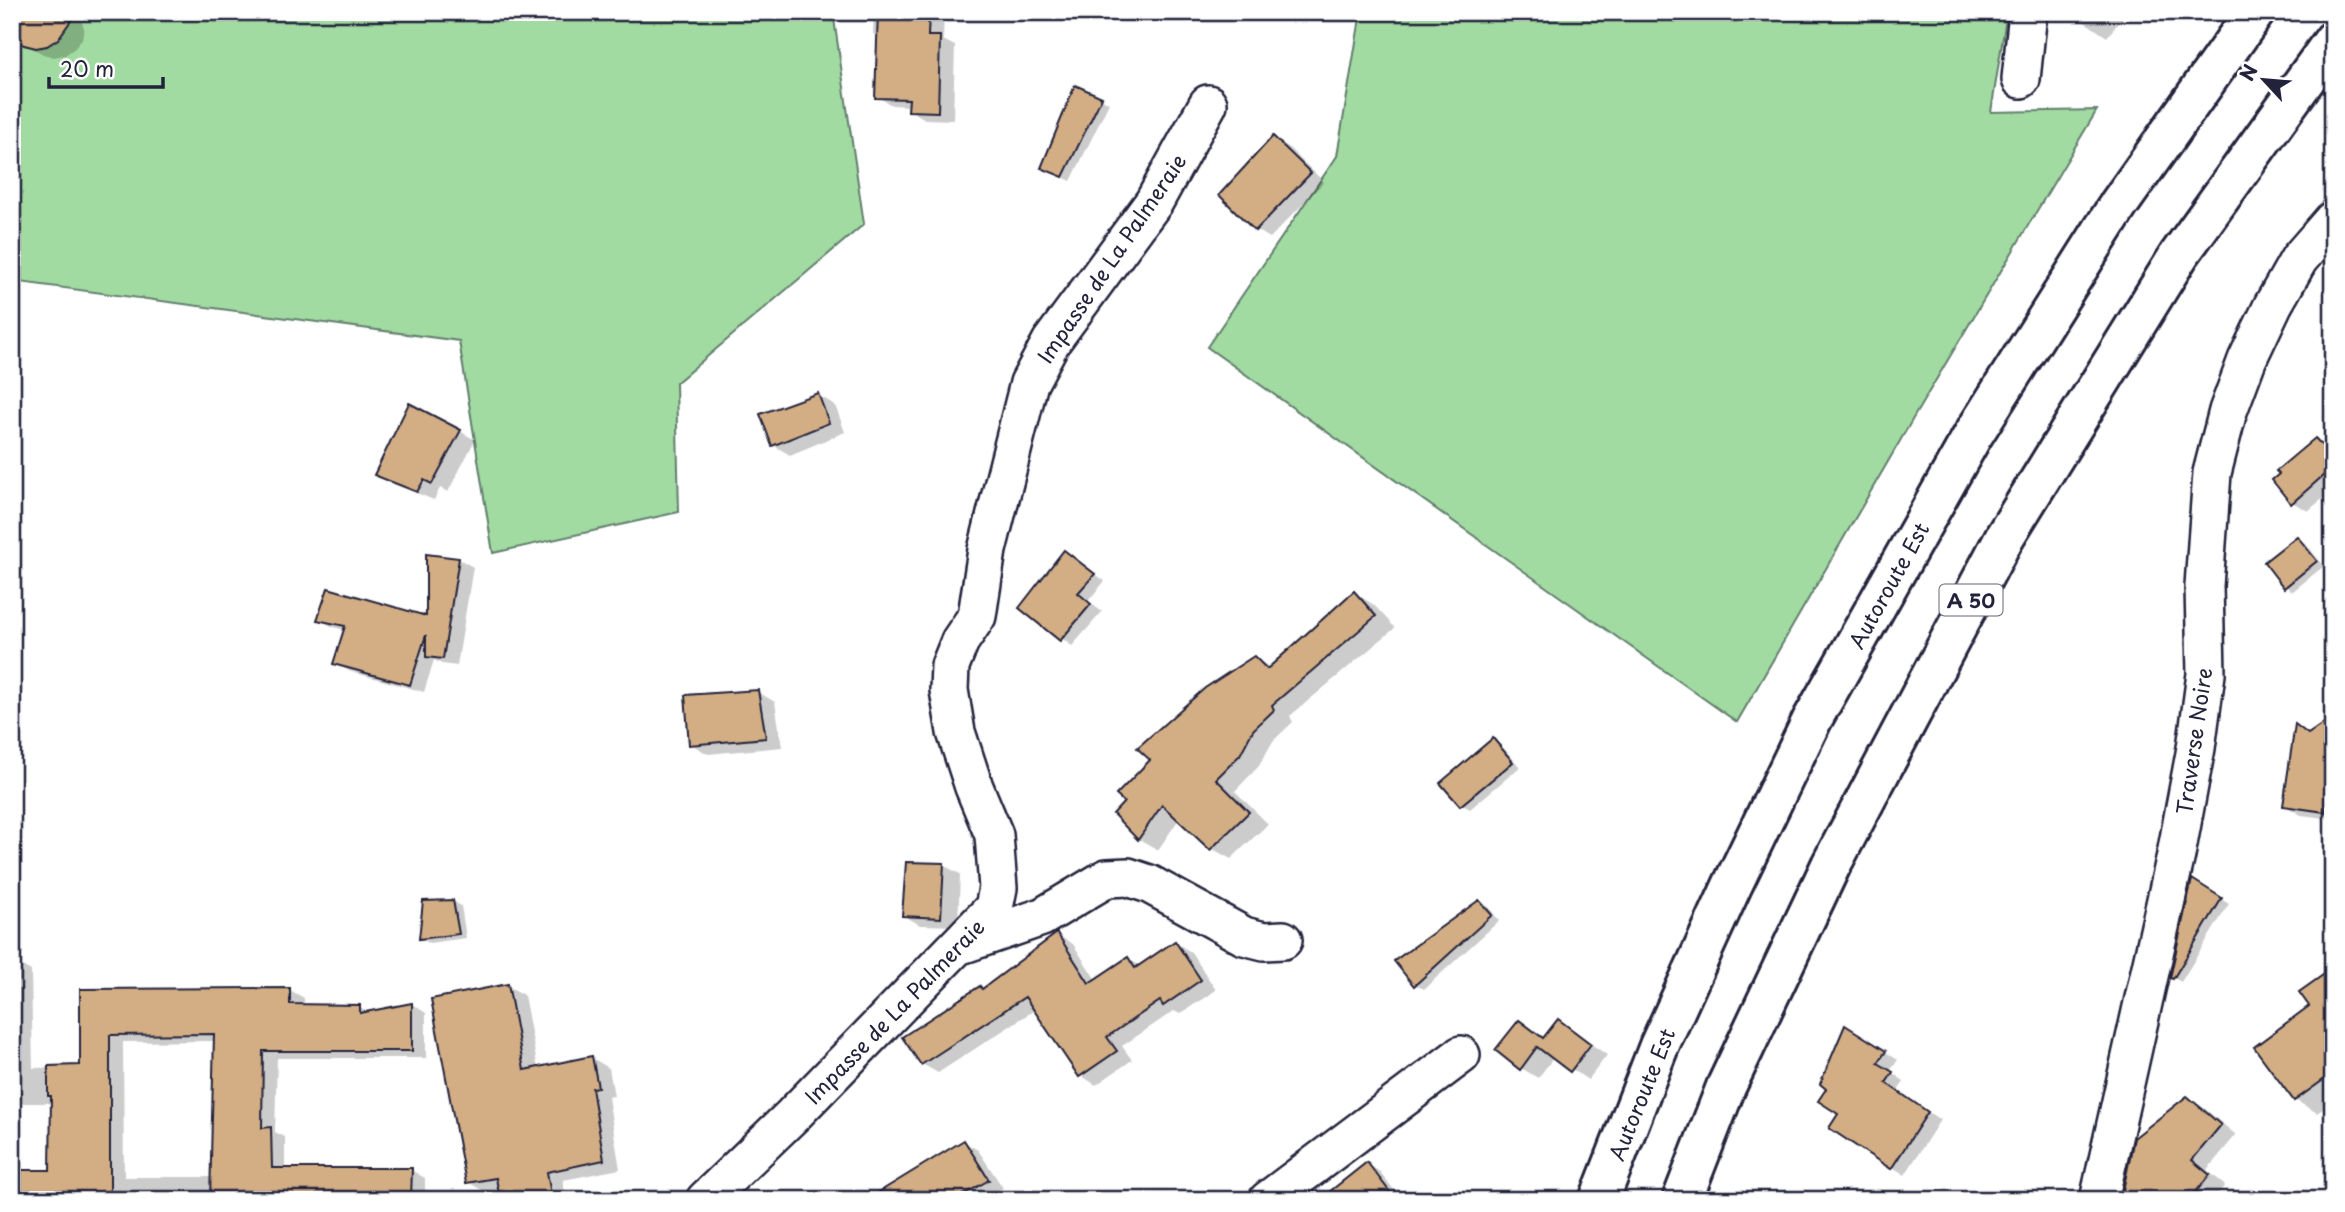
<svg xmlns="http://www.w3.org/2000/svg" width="2345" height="1212" viewBox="0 0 2345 1212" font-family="'Playpen Sans',sans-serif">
	<rect width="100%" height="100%" fill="#fff"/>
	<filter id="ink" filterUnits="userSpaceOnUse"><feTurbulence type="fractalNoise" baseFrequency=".0143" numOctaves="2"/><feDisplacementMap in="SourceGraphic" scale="14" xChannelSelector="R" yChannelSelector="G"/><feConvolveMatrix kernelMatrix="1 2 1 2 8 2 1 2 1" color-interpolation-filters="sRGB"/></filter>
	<g filter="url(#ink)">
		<g fill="#a2dba1" stroke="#627e6e" stroke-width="2">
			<polygon points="12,12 833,12 864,224 676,383 679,512 493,553 459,341 12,281"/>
			<polygon points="1361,12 2007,12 1991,112 2097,110 1915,415 1737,722 1207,347 1337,156"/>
		</g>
		<g fill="#0003" fill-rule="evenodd">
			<polygon points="12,12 78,12 84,28 82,39 75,48 65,55 54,57 43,54 25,44"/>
			<polygon points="874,12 944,12 943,40 955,46 953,120 925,119 910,110 910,106 892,105 877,97 879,37 873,34"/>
			<polygon points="2070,12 2127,12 2107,37"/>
			<polygon points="1101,98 1109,103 1071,181 1051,172"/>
			<polygon points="1273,138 1287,146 1324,182 1270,238 1256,230 1221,195"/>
			<polygon points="818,395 835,405 845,432 790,455 773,445"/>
			<polygon points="460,431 475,440 448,492 440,488 434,500 391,483 376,474"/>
			<polygon points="2315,440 2333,451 2333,490 2308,511 2292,502"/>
			<polygon points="2297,538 2305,543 2324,566 2293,591 2285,586"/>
			<polygon points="1065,552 1105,581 1088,601 1102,612 1072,646 1021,607"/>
			<polygon points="459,559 473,567 457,666 442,664 434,660 424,692 349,671 335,663 345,630 333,627 319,619 428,618"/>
			<polygon points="1355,593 1374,605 1395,628 1290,716 1293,722 1273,741 1259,766 1235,791 1268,824 1231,859 1211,848 1179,819 1158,850 1139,839 1116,814 1254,658 1271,668"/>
			<polygon points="758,692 775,702 782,747 708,754 691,744"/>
			<polygon points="2333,719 2333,819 2301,815 2284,805 2296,727 2310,735"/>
			<polygon points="1493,740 1501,745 1520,767 1470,809 1461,804"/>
			<polygon points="943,865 960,874 958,926 920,925 903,915"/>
			<polygon points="2193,882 2229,904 2181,982 2172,977"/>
			<polygon points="453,901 461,906 466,938 429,943 421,939"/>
			<polygon points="1480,902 1488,906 1499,921 1424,989 1416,985 1396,962"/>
			<polygon points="1057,935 1073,944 1096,980 1128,959 1141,966 1176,943 1191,952 1216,990 1180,1014 1174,1011 1122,1046 1132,1060 1096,1085 1080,1075 1036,1009 938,1073 922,1064 983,990"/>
			<path d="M12 963H17L31 971 33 1068 82 1067 81 991 290 990 304 998V1006L359 1007 369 1013 412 1004 426 1013V1058H277L275 1132 285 1137V1170H411L425 1178V1200H12L52 1171 53 1103H12ZM216 1041 213 1177H124L123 1042Z"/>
			<polygon points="2333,970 2333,1102 2317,1113 2295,1100 2311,1007"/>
			<polygon points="508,986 524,995 538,1069 592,1058 609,1068 614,1096 608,1097 620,1169 563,1180 566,1200 502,1200 500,1189 485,1192 468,1182"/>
			<polygon points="1558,1021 1607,1055 1588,1080 1554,1057 1538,1078 1521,1068 1519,1022 1545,1038"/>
			<polygon points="1858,1034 1898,1060 1890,1071 1904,1081 1898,1091 1940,1120 1905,1175 1831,1128 1841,1114 1828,1089"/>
			<polygon points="2188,1098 2204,1108 2236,1135 2207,1170 2225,1185 2213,1200 2122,1200"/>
			<polygon points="964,1142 978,1150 1003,1188 982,1200 890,1200"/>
			<polygon points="1367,1164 1380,1172 1402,1200 1354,1200"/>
		</g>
		<g fill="#d3ae85" stroke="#22223b" stroke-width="2">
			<polygon points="12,12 77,12 58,39 47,46 36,48 24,45 12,37"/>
			<polygon points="878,12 929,12 928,36 940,36 938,112 908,111 909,99 875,98"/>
			<polygon points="1075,85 1102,97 1063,177 1041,168"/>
			<polygon points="1273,136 1311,173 1255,231 1219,195"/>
			<polygon points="818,393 829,423 772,446 760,414"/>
			<polygon points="409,403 461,430 432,484 424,480 417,492 374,475"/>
			<polygon points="2315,438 2333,457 2333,467 2291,504 2272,480 2279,474 2276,471"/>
			<polygon points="2297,536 2317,561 2284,588 2264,562"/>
			<polygon points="1064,550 1095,574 1078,593 1091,604 1060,641 1019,608"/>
			<polygon points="426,554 459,558 443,659 426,657 426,635 410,685 333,664 345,626 317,620 328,588 426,616"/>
			<polygon points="1354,591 1376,616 1272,705 1274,710 1253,730 1240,755 1216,779 1249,812 1210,850 1162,805 1138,840 1113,814 1124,802 1116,795 1150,760 1137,748 1205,688 1254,656 1267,669"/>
			<polygon points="758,690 766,738 689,745 685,695"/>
			<polygon points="2333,717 2333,768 2325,812 2283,806 2295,724 2308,734"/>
			<polygon points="1493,738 1513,762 1460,806 1440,783"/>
			<polygon points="906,862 944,863 941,918 902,916"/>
			<polygon points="2192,879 2222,898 2173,979 2170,978"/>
			<polygon points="453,900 459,934 419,939 423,901"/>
			<polygon points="1479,900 1492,915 1414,986 1394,961"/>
			<polygon points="1057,933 1089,983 1128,957 1135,968 1175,941 1201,980 1163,1006 1160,1001 1107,1037 1117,1051 1079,1077 1025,997 921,1065 902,1037 980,986 982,989"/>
			<polygon points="2333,968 2333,1073 2294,1101 2254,1047 2309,1006 2299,992"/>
			<polygon points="508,984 524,1070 592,1056 598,1087 592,1088 604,1160 547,1172 552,1200 500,1200 496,1178 466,1183 431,999"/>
			<polygon points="290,988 290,1004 360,1005 360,1013 412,1003 412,1051 263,1051 262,1128 271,1127 272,1168 412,1168 411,1200 210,1200 214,1034 110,1035 110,1200 12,1200 12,1170 50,1170 51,1096 48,1096 48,1066 80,1065 80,989"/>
			<polygon points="1558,1019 1591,1044 1570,1072 1537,1047 1520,1070 1495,1050 1519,1020 1543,1038"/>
			<polygon points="1845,1025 1886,1051 1878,1063 1893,1072 1886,1083 1928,1112 1891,1169 1829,1128 1838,1114 1818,1101 1826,1089 1820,1084"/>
			<polygon points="2187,1096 2221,1125 2192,1160 2210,1175 2189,1200 2121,1200 2134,1138"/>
			<polygon points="964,1140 989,1180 954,1200 866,1200"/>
			<polygon points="1367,1162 1396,1200 1319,1200"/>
		</g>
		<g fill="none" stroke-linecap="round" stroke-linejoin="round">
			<defs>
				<g id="minor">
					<polyline points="2021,79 2028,12"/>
					<polyline points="964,944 1042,917 1107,878 1128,877 1149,884 1244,936 1264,941 1283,940"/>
					<polyline points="705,1200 793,1115 994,908 998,888 994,835 974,787 956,732 949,690 950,666 960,641 977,616 987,550 1029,383 1051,342 1154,202 1208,104"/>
					<polyline points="1268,1200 1461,1055"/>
					<polyline points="2099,1200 2176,855 2196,748 2206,674 2204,586 2212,473 2228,411 2247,360 2273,305 2299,259 2333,220"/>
				</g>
				<g id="highway">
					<polyline points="1599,1200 1659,1046 1732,886 1812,720 1973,435 2119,204 2255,12"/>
					<polyline points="1682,1200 1726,1087 1831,865 2005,536 2179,255 2333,41"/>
				</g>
			</defs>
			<use href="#minor" stroke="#22223b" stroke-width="42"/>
			<use href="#highway" stroke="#22223b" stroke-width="44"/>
			<use href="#minor" stroke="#fff" stroke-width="37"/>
			<use href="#highway" stroke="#fff" stroke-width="38"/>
		</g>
	</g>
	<g text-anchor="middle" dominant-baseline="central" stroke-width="5" stroke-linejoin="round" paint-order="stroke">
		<rect fill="#fff" stroke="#646476" stroke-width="2" x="1939.5" y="584.5" width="63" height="31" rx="5"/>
		<g font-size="19" font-weight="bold" fill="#22223b">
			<text x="1971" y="600">A 50</text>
		</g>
		<g font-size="21" fill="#22223b" stroke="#fff">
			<text transform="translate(1111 258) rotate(-56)">Impasse de La Palmeraie</text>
			<text transform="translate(1888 585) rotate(-61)">Autoroute Est</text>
			<text transform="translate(2193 741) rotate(-82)">Traverse Noire</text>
			<text transform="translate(894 1011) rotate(-46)">Impasse de La Palmeraie</text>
			<text transform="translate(1641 1094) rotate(-68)">Autoroute Est</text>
		</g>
	</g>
	<rect width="2345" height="1212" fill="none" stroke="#fff" stroke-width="42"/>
	<rect x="21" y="21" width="2303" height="1170" fill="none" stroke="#22223b" stroke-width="2.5" filter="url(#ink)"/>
	<g transform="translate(2264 80) rotate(296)" stroke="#ffffff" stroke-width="5" paint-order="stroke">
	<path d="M0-5L12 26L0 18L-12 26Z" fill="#22223b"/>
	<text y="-10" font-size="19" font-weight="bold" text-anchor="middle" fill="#22223b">N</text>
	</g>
	<path d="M49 77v10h114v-10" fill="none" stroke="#22223b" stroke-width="3.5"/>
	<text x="60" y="77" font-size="21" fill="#22223b" stroke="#ffffff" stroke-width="5" paint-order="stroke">20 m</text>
</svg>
